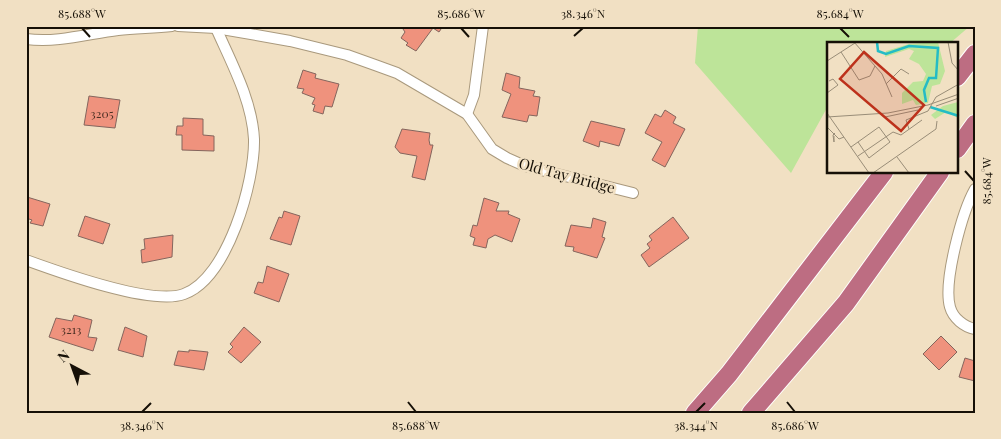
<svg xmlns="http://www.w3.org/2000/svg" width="1001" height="439" viewBox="0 0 1001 439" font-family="'Playfair Display',serif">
	<rect width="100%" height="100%" fill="#f1e0c3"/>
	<polygon fill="#bde499" points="698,26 970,26 949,44 828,44 828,106 791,173 695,63"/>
	<g fill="#ef927d" stroke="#84655d">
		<polygon points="404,26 443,26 439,32 433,28 416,51 406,45 408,43 401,38 405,32 403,29"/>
		<polygon points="303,70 316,74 315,78 339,84 332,107 325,106 323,114 313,111 315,105 312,104 315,98 302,93 304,89 297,88"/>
		<polygon points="506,73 520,77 519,88 535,91 533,96 540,97 537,116 529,115 527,122 502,117 511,94 502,90"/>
		<polygon points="89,96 120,100 115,128 84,125"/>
		<polygon points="665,110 676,117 673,123 685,129 665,167 652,160 662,142 645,133 655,114 661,117"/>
		<polygon points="183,118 203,119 203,135 214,136 214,151 182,150 182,135 176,135 177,126 183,126"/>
		<polygon points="591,121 625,129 619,146 600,141 599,147 583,141"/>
		<polygon points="402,129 430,133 429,140 430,145 433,145 425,180 412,177 417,156 400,153 395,147"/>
		<polygon points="27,197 50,204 43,226 30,223 32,220 26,218"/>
		<polygon points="484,198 499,203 496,211 509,211 508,214 520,219 512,242 495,235 488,239 486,248 473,245 475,238 470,236 473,225 477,226"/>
		<polygon points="284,211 300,216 291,245 270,239 279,217 282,218"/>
		<polygon points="85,216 110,224 103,244 78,236"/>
		<polygon points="673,217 689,238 649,267 641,255 650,248 647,244 652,240 649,236"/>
		<polygon points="593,218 606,222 602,237 605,238 597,258 573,251 574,247 565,246 571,225 591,228"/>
		<polygon points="173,235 172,257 142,263 141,250 145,249 144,239"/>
		<polygon points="267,266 289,274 279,302 254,293 258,282 263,283"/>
		<polygon points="74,315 92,320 88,337 97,338 93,351 49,337 56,318 72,321"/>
		<polygon points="125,327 147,336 143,357 118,350"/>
		<polygon points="244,327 261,342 241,363 228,352 233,347 230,344"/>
		<polygon points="941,336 957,352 939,370 923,354"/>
		<polygon points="189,350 208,352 204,370 174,365 178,351 189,352"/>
		<polygon points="965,358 975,361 975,381 959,377"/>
	</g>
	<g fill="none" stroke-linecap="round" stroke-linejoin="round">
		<defs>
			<g id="street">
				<polyline points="178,26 216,28 290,41 347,55 375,65 397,73 467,114 492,149 507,158 525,166 633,193"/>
				<path d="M26 39C58 43 87 34 118 30 136 28 154 28 172 26"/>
				<polyline points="467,114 474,95 483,26"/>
				<path d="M975 189C962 212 943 282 950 307 953 318 964 327 975 329"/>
				<path d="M26 260C59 272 152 306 184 294 228 278 255 181 254 139 252 100 231 62 216 28"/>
			</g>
			<g id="highway">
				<polyline points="957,77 975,54"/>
				<polyline points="957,149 975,124"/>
				<polyline points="695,413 729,374 884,172"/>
				<polyline points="751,413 846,303 940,172"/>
			</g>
		</defs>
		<use href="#street" stroke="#a9997d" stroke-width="12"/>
		<use href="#highway" stroke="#fff" stroke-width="20"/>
		<use href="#street" stroke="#fff" stroke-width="10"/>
		<use href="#highway" stroke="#bd6d82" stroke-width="18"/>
	</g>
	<path fill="none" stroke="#161007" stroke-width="2" d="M82 28 90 37M461 28 469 37M840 28 849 37M574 36 583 28M965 171 974 181M408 402 416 412M787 402 795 412M142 412 151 403M696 412 705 403"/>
	<g text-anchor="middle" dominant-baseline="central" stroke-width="5" stroke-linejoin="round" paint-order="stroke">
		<g font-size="12" fill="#4c3024">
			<text x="102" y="113">3205</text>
			<text x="71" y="329">3213</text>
		</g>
		<g font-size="15" fill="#161007" stroke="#f1e0c3">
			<text transform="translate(567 175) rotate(15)">Old Tay Bridge</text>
		</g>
	</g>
	<g transform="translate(827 42)">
		<rect width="131" height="131" fill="#f1e0c3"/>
		<path d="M111 0 118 29 113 42 105 44 101 61 89 63 86 58 75 62V51L86 40 96 39 99 32 92 22 82 17 87 9 82 7 58 15 59 9 82 2ZM131 60V76L119 70 108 77 104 73 116 64Z" fill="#bde499"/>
		<path fill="none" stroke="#24bcc5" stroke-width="2.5" d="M50 0 51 9 59 12 82 4 111 6 109 36H102L97 48 99 60M103 65 132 74"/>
		<path fill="none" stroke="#998d78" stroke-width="1" d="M27 0 55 32 65 55M121 0 125 21 132 29M14 10 32 38 43 34 48 24M0 19 28 1M59 42 74 27 82 32M0 51 11 43 6 37 2 39M109 64 132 56M0 71 42 131M0 75 61 71 101 63 132 52M58 75 91 68M0 85 12 97 17 95M82 87 79 78 101 69 109 55 132 42M7 94V100L6 93 8 91M24 105 52 85 63 100 42 116 31 100M31 114 66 90 74 93 95 78M70 115 82 131M46 131 109 87 110 79"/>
		<path fill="#bd311b" fill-opacity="0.15" stroke="#bd311b" stroke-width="2.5" d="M37 10 97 63 74 89 13 37Z"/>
		<rect width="131" height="131" fill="none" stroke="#161007" stroke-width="2.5"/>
	</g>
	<rect width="1001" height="439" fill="none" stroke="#f1e0c3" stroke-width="55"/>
	<g transform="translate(72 366) rotate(319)" stroke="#f1e0c3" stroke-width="4" paint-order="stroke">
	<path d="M0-4L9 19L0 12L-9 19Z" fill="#161007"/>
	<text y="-8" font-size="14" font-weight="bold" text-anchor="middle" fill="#161007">N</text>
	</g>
	<rect x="28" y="28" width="946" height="384" fill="none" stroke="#161007" stroke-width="2"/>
	<g font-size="12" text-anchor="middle" fill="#161007">
		<text x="82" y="18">85.688°W</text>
		<text x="461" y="18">85.686°W</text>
		<text x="583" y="18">38.346°N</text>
		<text x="840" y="18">85.684°W</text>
		<text transform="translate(987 181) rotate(-90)" y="4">85.684°W</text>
		<text x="142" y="430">38.346°N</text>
		<text x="416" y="430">85.688°W</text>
		<text x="696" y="430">38.344°N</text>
		<text x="795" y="430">85.686°W</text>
	</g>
</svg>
